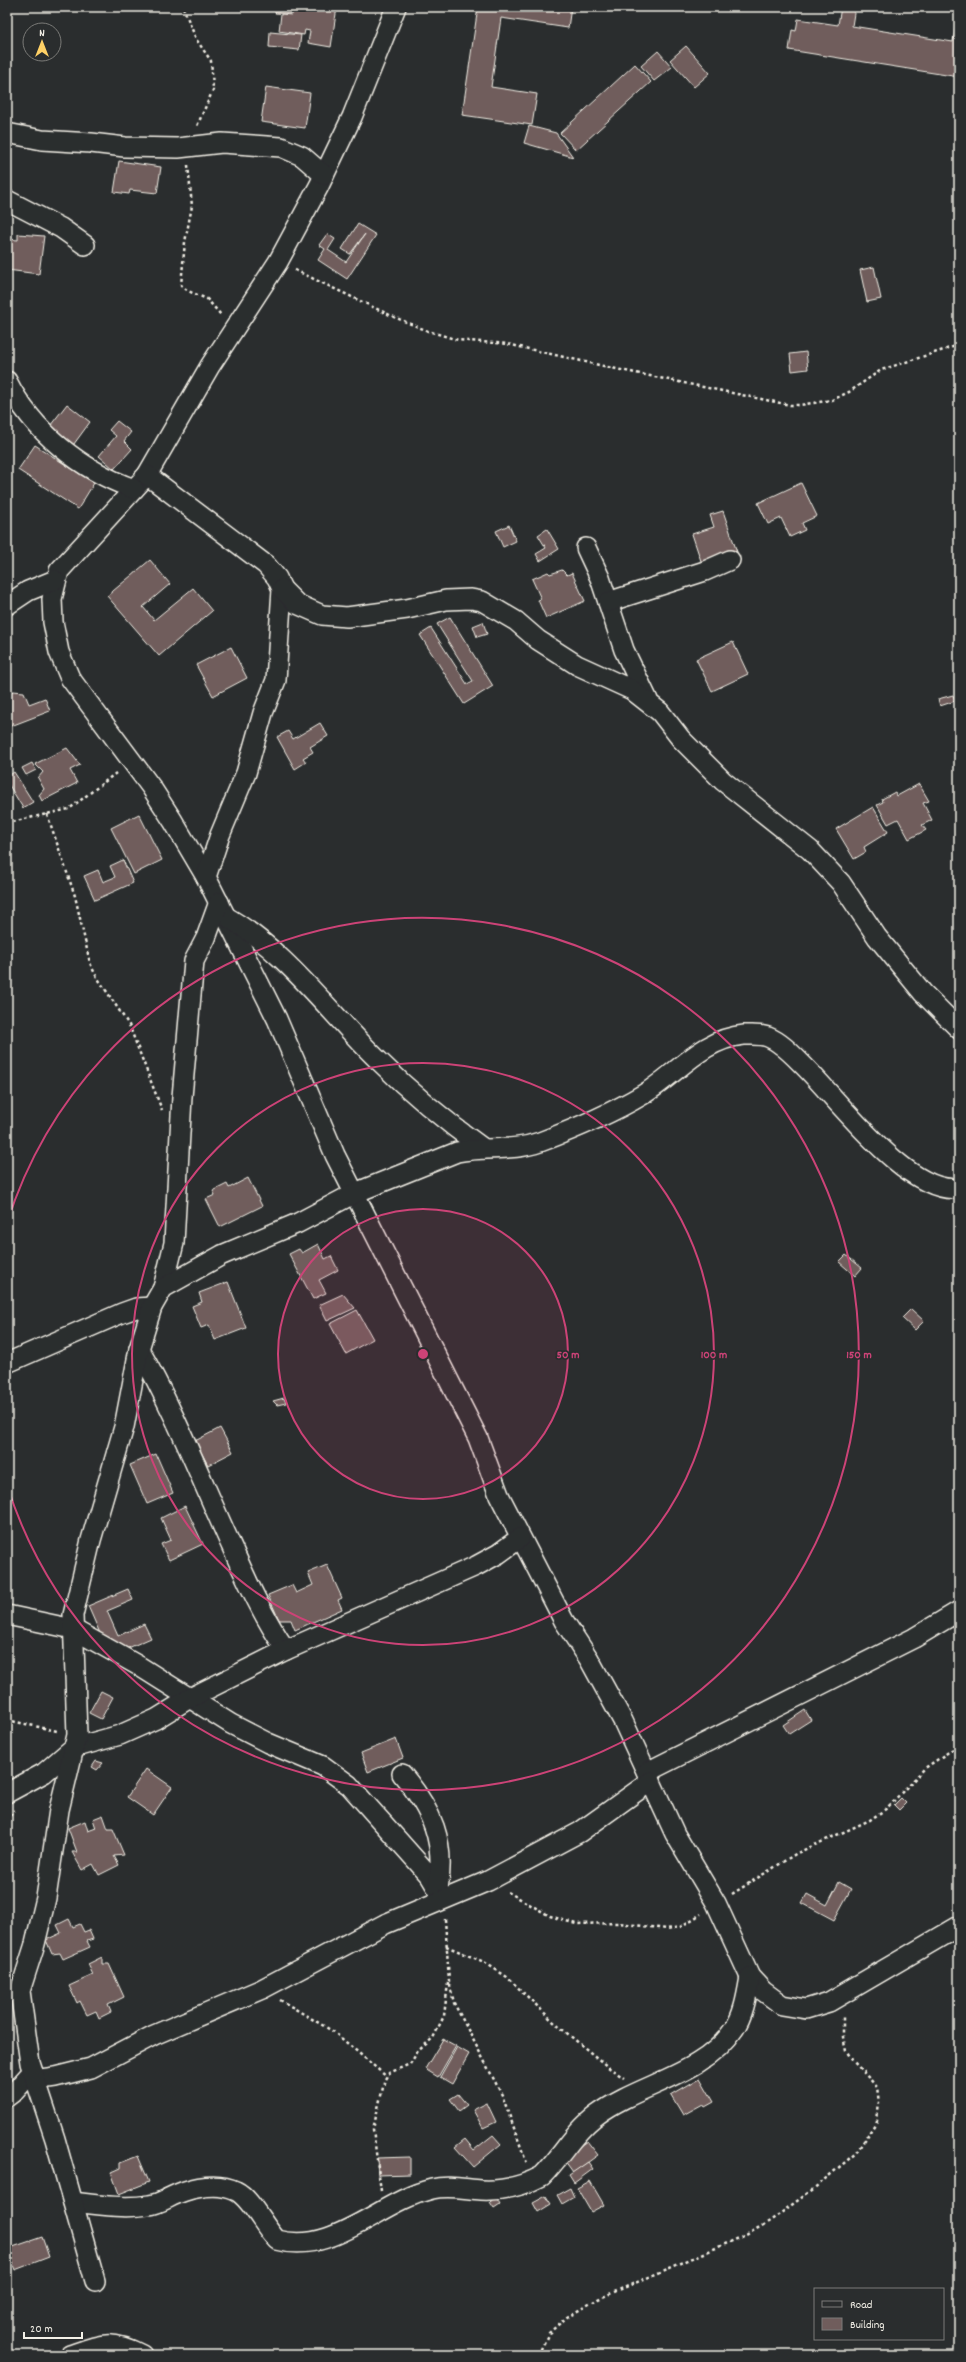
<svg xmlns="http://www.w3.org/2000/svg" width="966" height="2362" viewBox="0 0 966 2362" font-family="Dekko,sans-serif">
	<rect width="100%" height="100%" fill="#2a2d2e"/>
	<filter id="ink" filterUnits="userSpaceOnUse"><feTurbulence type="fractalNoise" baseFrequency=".025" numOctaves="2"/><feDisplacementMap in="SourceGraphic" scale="8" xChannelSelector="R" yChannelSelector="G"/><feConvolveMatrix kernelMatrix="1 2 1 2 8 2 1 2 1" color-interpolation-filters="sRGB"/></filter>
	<g filter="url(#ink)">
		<g fill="#705d5c" stroke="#f4f1e8">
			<polygon points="276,7 290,7 290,14 275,13"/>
			<polygon points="293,7 337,7 331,47 308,43 310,31 305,30 304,35 279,31 281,14 292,15"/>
			<polygon points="478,7 571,7 568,28 501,18 491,87 537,94 532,125 462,115"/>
			<polygon points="841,7 855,7 852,26 953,42 959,7 959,77 789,50 792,30 796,31 798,19 838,25"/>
			<polygon points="270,32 301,35 299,50 269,47"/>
			<polygon points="686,46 710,73 694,87 670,60"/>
			<polygon points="658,51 672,67 654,81 641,66"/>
			<polygon points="635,64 651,82 576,150 560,133"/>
			<polygon points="266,87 310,93 305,128 261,122"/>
			<polygon points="529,126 556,133 573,157 524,143"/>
			<polygon points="119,161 161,167 157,193 130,190 129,194 114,192"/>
			<polygon points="358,224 376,235 347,279 318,260 325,249 319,245 327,234 335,239 328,250 346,262 365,234 350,254 342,249"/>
			<polygon points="18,234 44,236 39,274 7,270 7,239 18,240"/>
			<polygon points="874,267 881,299 867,302 860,270"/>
			<polygon points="806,352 808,369 792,371 790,354"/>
			<polygon points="67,404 90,422 71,448 47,430"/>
			<polygon points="117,421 131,432 124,441 132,449 114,469 99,456 116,436 109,430"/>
			<polygon points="35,445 94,483 78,509 18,470"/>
			<polygon points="801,483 817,516 802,523 805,530 790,537 781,518 768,524 758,503"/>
			<polygon points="723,511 737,552 702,564 692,534 714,527 710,515"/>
			<polygon points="509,525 516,541 503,547 496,531"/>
			<polygon points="547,529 559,549 540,561 536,554 546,548 538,535"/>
			<polygon points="150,560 170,584 143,607 154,620 193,588 212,611 159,656 107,596"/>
			<polygon points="562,570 567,575 572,573 585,601 546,618 538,600 541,599 532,579 548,572 550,574"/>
			<polygon points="450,617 493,686 464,704 420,635 431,628 467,684 473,681 437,624"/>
			<polygon points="483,622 487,634 477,637 473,626"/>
			<polygon points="733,642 748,674 712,691 696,659"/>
			<polygon points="231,647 247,678 213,696 196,665"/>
			<polygon points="13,691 24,692 29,704 45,698 50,711 11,726 7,717 7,696"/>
			<polygon points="953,695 955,701 940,706 938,699"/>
			<polygon points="320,723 328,736 310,747 313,752 303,758 306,762 295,769 277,737 288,731 293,739"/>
			<polygon points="67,748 80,765 70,770 77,783 42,801 39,795 44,789 38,778 43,772 35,764"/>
			<polygon points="32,763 36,770 26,775 22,768"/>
			<polygon points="14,772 33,802 23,808 7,782 7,777"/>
			<polygon points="919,784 929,801 923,803 932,820 922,825 926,830 909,839 898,819 888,824 877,805 883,802 882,799 895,792 897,796"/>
			<polygon points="873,807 888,832 864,847 866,852 854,859 836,829"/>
			<polygon points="139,814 162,860 134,874 111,828"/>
			<polygon points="123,860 133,883 95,900 84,876 98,870 103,882 115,877 110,866"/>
			<polygon points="248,1178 262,1206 220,1227 206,1199 215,1195 213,1191 227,1184 229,1188"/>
			<polygon points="318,1244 325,1259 331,1256 338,1270 319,1280 326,1293 313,1299 289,1254 299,1249 302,1253"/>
			<polygon points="846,1255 862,1268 855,1276 839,1262"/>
			<polygon points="228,1282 246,1328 215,1340 209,1325 201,1328 192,1306 202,1302 199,1293"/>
			<polygon points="343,1294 355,1308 327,1321 319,1305"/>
			<polygon points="911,1309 924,1321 915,1330 902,1318"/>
			<polygon points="357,1310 373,1339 346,1354 330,1324"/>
			<polygon points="284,1398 286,1403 277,1405 273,1401"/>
			<polygon points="220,1428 233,1452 208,1465 195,1441"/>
			<polygon points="156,1454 173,1493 147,1504 130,1465"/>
			<polygon points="185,1506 203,1544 169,1560 161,1544 171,1540 161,1518"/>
			<polygon points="327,1565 342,1598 338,1600 342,1609 295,1630 291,1620 279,1620 268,1595 292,1585 296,1593 313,1585 308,1573"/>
			<polygon points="128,1589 133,1600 107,1611 118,1636 144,1624 151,1638 110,1656 88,1606"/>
			<polygon points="101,1691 113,1697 101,1719 89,1713"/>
			<polygon points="805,1710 811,1720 789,1734 783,1725"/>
			<polygon points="396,1739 403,1758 368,1772 361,1753"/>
			<polygon points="96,1761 103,1763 97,1770 92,1767"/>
			<polygon points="146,1769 172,1787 153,1815 127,1797"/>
			<polygon points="901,1798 906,1803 899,1810 894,1805"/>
			<polygon points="103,1815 108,1829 113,1829 124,1855 114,1856 119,1865 99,1875 93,1864 82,1870 72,1852 77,1852 68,1828 85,1821 88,1831 96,1828 93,1819"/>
			<polygon points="839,1882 851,1889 834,1920 802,1903 807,1894 827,1905"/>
			<polygon points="69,1919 73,1927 80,1924 84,1932 89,1930 93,1939 87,1941 90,1947 63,1959 60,1953 52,1954 46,1940 61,1933 57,1925"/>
			<polygon points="102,1957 102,1964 109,1964 124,1997 108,2005 111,2012 99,2018 96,2011 87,2015 80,2001 77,2003 69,1986 93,1975 88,1964"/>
			<polygon points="443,2039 456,2046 438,2077 425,2069"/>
			<polygon points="457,2047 469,2054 452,2084 440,2077"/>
			<polygon points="700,2078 714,2102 705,2107 703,2104 683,2115 671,2095"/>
			<polygon points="458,2094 467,2105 459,2111 450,2099"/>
			<polygon points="487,2103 496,2122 483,2128 473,2110"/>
			<polygon points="493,2135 501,2144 473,2167 455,2147 465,2139 474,2150"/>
			<polygon points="587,2141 598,2155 573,2173 562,2158"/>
			<polygon points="138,2156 149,2182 119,2194 111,2172 120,2168 120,2163"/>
			<polygon points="410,2157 410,2174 378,2175 377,2158"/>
			<polygon points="588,2162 593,2169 574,2183 569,2175"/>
			<polygon points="590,2181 604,2205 591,2212 577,2188"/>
			<polygon points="570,2188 574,2197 562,2204 557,2195"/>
			<polygon points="546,2196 551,2204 538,2212 533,2203"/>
			<polygon points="496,2197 500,2204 494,2208 490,2202"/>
			<polygon points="42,2237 49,2257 15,2270 7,2249"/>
		</g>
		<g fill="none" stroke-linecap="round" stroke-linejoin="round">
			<defs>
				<g id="minor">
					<polyline points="396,7 352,117 319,186 278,262 210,366 147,475 59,571 52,599 53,622 59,652 70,678 151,787 173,821 206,877 277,1019 335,1155 478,1438 499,1495 564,1621 589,1659 623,1721 675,1834 716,1903 750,1977 763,1991 782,2005 806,2009 829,2002 959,1926"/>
					<polyline points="7,133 42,140 91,143 125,147 178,148 222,143 281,147 302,156 324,175"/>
					<polyline points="7,200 61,228 85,245"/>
					<path d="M7 381C33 432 81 470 134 489"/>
					<polyline points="147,475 266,565 277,578 282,589 276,680 263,713 246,773 220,835 206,877"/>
					<polyline points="586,548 600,578 624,650 648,700"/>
					<polyline points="282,589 297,604 322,615 347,617 407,609 446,600 471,599 482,601 516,621 538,640 577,665 632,690 660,712 681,739 723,781 810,850 841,883 877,937 923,993 959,1029"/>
					<polyline points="608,602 705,571 730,560"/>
					<polyline points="7,605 28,591 55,580"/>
					<path d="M225 916C285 950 328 1011 377 1059 410 1092 446 1122 484 1149"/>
					<polyline points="163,1288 174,1243 182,1097 194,961 206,938 219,902"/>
					<path d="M139 1349C173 1408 198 1472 226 1534 244 1574 261 1614 286 1650"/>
					<polyline points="7,1363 122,1313 136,1308 152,1307"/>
					<polyline points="7,1615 73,1629 139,1666 231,1724 268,1743 323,1766 349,1785 430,1876 443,1898"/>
					<polyline points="647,1772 914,1638 959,1611"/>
					<path d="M402 1774C432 1810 446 1841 438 1889"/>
					<polyline points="7,1793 44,1773 73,1748 120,1735 156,1719 190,1698 286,1650 476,1566 498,1554 520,1538"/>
					<polyline points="34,2080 55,2077 91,2068 154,2035 262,1989 385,1924 488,1881 580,1832 651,1781"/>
					<polyline points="7,2097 15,2091 32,2072"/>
					<path d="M73 2202C98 2205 124 2209 149 2205 159 2204 167 2198 177 2194 194 2187 218 2182 236 2191 251 2198 264 2227 277 2240 334 2256 380 2201 432 2189 448 2185 465 2189 481 2190 502 2191 523 2186 542 2176 561 2157 575 2131 597 2115 640 2083 703 2076 734 2029 744 2015 747 1994 750 1977"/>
					<path d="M95 2281 55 2139 30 2063 20 1991 35 1944 46 1898 59 1810 77 1735 73 1615 91 1540 124 1427 139 1349 152 1307 163 1288 222 1255 298 1223 355 1193 457 1152C485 1146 512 1152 540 1142 575 1129 612 1113 644 1094 678 1073 702 1039 744 1035 751 1035 760 1034 768 1037 781 1042 793 1055 803 1065 837 1098 909 1197 959 1188"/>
					<path d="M70 2355C102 2344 111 2339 142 2355"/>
				</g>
			</defs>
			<use href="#minor" stroke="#f4f1e8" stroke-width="22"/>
			<g stroke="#f4f1e8" stroke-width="2.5" stroke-dasharray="3 3" stroke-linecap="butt">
				<polyline points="183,7 196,39 211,61 212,72 213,90 197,126"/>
				<polyline points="188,165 192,206 185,242 181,285 188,291 207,299 221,315"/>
				<polyline points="295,270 394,317 428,331 458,340 507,344 621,370 790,405 800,405 832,400 849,392 881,370 959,345"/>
				<polyline points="47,814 75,896 90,963 95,974 129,1025 162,1110"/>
				<polyline points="7,823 69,809 116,773"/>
				<polyline points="7,1720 57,1731"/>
				<polyline points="7,1821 14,1810"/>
				<polyline points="508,1892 550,1916 576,1924 619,1923 667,1929 680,1927 701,1914"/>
				<polyline points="732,1894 797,1853 870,1820 887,1808 925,1768 959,1745"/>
				<polyline points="445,1919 449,1981 454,2003 502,2095 527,2164"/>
				<polyline points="446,1946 484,1962 507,1977 557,2025 608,2067 624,2078"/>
				<polyline points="280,2000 334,2032 387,2077"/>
				<polyline points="381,2191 373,2129 385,2079 389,2073 410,2064 418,2051 433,2038 444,2016 448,1983"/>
				<polyline points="538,2355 549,2333 567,2317 598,2299 746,2235 770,2221 812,2190 856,2153 877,2121 879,2103 877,2087 852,2060 846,2050 843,2037 843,2016"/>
			</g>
			<use href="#minor" stroke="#2a2d2e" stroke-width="19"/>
		</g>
	</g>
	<circle cx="423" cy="1354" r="145" fill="#cc4377" fill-opacity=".12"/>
	<g fill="none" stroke="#cc4377" stroke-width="2">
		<circle cx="423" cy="1354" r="145"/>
		<circle cx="423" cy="1354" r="291"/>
		<path d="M7 1223A436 436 0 1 1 7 1485"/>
	</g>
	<circle cx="423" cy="1354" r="6" fill="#cc4377" stroke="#2a2d2e" stroke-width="2"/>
	<g font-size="12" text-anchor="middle" font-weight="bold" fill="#cc4377" stroke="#2a2d2e" stroke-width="3.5" stroke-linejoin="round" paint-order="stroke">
		<text x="568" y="1358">50 m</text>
		<text x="714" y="1358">100 m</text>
		<text x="859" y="1358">150 m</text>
	</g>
	<rect width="966" height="2362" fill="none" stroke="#2a2d2e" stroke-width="24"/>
	<rect x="12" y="12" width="942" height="2338" fill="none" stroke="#f4f1e8" stroke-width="1.5" filter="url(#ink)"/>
	<rect x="814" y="2288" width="130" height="52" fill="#2a2d2e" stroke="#7b7b78"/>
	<rect x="822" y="2301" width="20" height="6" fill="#2a2d2e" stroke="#7b7b78"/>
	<text x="850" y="2308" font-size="12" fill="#f4f1e8">Road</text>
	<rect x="822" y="2318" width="20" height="12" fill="#705d5c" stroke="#7b7b78"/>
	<text x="850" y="2328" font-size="12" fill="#f4f1e8">Building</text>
	<g transform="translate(42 42)"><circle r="19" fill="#2a2d2e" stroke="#7b7b78"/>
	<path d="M0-3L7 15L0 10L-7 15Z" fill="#ffd166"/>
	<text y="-6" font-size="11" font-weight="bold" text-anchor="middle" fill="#f4f1e8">N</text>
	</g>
	<path d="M24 2332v6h58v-6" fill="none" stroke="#f4f1e8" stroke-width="2"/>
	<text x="30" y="2332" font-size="12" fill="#f4f1e8" stroke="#2a2d2e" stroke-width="3" paint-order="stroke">20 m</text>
</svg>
